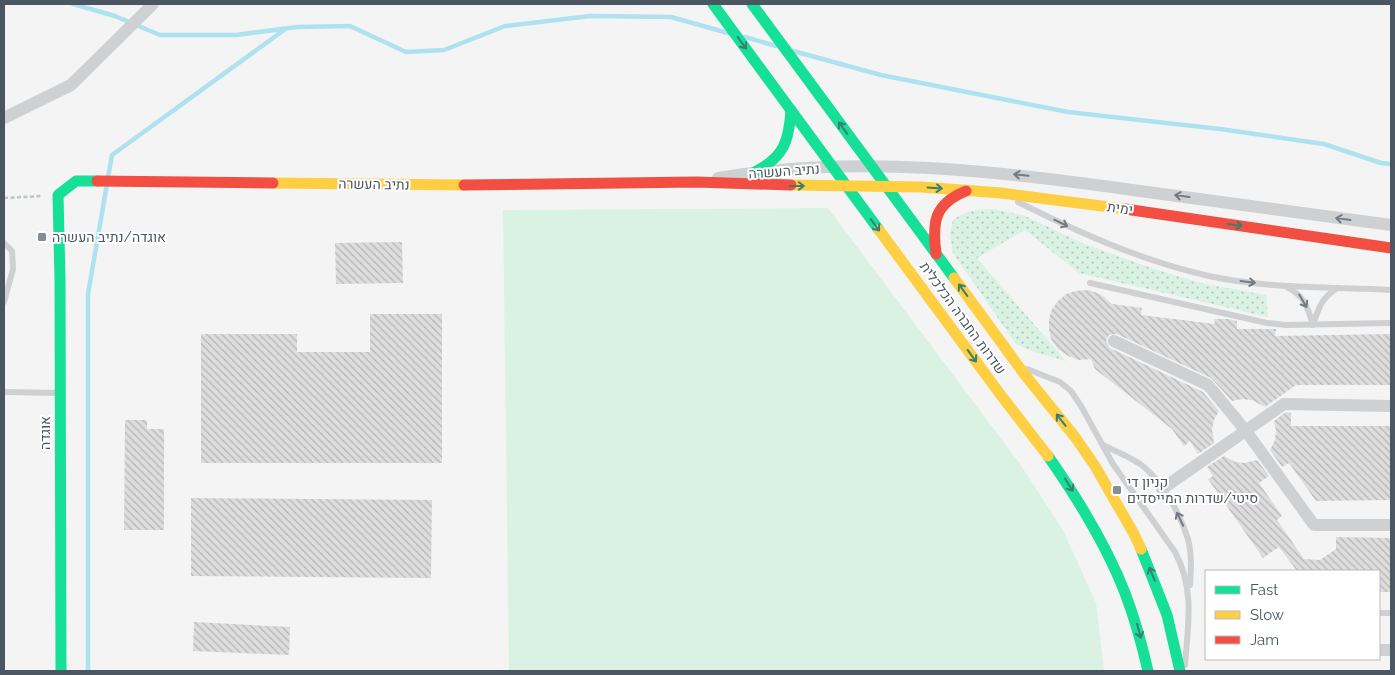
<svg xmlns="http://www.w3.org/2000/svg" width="1395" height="675" viewBox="0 0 1395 675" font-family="Raleway,Heebo,sans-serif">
	<defs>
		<pattern id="park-dots" width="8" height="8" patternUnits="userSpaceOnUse" patternTransform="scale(1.25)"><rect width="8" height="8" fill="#d9f2e3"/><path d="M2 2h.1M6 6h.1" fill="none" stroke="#b2c7bb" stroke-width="1.8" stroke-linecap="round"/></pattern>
		<pattern id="building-back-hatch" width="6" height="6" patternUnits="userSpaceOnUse" patternTransform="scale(1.25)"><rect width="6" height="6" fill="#ddddde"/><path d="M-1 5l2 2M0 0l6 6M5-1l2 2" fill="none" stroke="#b5b6b7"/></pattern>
	</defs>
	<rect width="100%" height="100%" fill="#f4f4f4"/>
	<polygon fill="#d9f2e3" points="828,208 1020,464 1063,530 1096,603 1104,671 509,671 503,210"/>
	<path fill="url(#park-dots)" d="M992 209 1023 215 1082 243 1151 268 1205 284 1266 295 1268 317 1079 273 1025 230 977 258 1066 361 1037 353 1016 344 953 253 950 235 953 220C966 210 976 210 992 209Z"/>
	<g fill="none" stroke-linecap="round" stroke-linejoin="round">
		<g stroke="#aee2f0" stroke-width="4.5">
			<polyline points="73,4 115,16 160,35 236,35 297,27 350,26 406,52 444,50 505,26 590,16 671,17 728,33"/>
			<polyline points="745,37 776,46"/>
			<polyline points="793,51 881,75 1068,112 1220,129 1324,144 1381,163 1391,164"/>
			<polyline points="108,177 112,155 284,30"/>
			<polyline points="88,671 88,294 107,184"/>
		</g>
	</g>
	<g fill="url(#building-back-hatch)">
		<polygon points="402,242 403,283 336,284 335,243"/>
		<polygon points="1088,290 1100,294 1112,304 1142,308 1141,315 1215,324 1214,319 1228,319 1237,321 1237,329 1276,329 1275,336 1391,334 1391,385 1296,385 1265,407 1252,400 1242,399 1232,401 1211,378 1117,334 1109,335 1106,341 1110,348 1203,392 1219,411 1214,420 1212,429 1214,443 1198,454 1190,441 1184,446 1172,429 1095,369 1091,359 1079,360 1068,356 1058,349 1051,339 1049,329 1049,319 1052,309 1058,301 1066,294 1076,291"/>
		<polygon points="370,314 442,314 442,463 201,463 201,334 297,334 297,352 370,352"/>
		<polygon points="1286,412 1291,413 1291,426 1391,426 1391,500 1316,501 1289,463 1282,467 1270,450 1275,440 1276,430 1274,421"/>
		<polygon points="125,420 147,420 147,429 164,429 164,530 124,530"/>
		<polygon points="1224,456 1235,462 1244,463 1257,460 1269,476 1259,483 1282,516 1277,520 1304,559 1320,560 1336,549 1336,537 1391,538 1391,592 1379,592 1379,571 1297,571 1279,547 1263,558 1208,479 1213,476 1207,467"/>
		<polygon points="191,498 432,500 431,578 191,576"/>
		<polygon points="194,622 290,627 289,655 193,651"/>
	</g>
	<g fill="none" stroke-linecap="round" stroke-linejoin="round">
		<polyline stroke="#bcc7c4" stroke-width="2.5" stroke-dasharray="4 2.5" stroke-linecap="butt" points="4,198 42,196"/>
		<g stroke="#ced0d2" stroke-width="6">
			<path d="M1018 202C1080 233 1142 261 1209 276 1269 289 1331 287 1391 290"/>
			<polyline points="4,243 12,251 13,269 4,302"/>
			<polyline points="1090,283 1267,323 1286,325 1391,323"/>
			<path d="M1287 287C1305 297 1307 306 1313 325"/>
			<path d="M1313 325C1319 307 1321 299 1337 288"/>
			<path d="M1027 369 1060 382 1071 391 1081 406 1113 464 1175 552C1195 589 1188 625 1185 665"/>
			<polyline points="4,392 60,393"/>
			<path d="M1103 445C1116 452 1132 457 1144 467 1164 484 1180 514 1188 539 1192 554 1191 570 1190 585"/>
			<polyline points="1379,613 1391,613"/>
		</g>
		<g stroke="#ced0d2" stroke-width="12">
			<polyline points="4,118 71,85 153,4"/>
			<path d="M718 178C857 154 1001 171 1140 191 1224 202 1307 214 1391 225"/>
			<polyline points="1114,341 1208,385 1246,431 1314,525 1391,525"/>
			<polyline points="1162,489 1284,404 1391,406"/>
			<polyline points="1379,650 1391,650"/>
		</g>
		<g stroke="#16e098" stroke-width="11">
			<polyline points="713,4 879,230"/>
			<polyline points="752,4 954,278"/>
			<path d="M755 172C784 157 789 141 791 110"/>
			<path d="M1048 456C1078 499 1106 544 1125 593 1135 619 1142 645 1148 671"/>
			<polyline points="1141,549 1167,615 1180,671"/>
			<polyline points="61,671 60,279 58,195 76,181 97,181"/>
		</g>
		<g stroke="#ffcf43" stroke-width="11">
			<polyline points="273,183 464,185"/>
			<polyline points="791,185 922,187 1001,193 1125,209"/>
			<polyline points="879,230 1000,394 1048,456"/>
			<polyline points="954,278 1025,375 1075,437 1095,466 1134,534 1141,549"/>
		</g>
		<g stroke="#f24e42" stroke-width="11">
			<polyline points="97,181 273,183"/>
			<polyline points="464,185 696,182 791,185"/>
			<polyline points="1125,209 1391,248"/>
			<path d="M936 254C932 222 934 204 966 191"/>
		</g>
	</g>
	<defs><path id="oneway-shaft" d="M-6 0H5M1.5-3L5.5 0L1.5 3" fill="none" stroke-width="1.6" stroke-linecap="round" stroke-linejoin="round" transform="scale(1.25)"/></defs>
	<g stroke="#3a7f72">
		<use href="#oneway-shaft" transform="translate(742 43) rotate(54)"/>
		<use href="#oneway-shaft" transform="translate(843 128) rotate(-126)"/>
		<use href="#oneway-shaft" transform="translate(797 186)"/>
		<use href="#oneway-shaft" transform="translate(935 188) rotate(4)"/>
		<use href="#oneway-shaft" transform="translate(875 225) rotate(54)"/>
		<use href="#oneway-shaft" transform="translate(1235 225) rotate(8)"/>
		<use href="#oneway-shaft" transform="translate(963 290) rotate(-126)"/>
		<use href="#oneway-shaft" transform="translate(972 356) rotate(54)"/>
		<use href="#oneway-shaft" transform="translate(1061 420) rotate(-128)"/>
		<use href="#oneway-shaft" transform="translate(1069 485) rotate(58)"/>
		<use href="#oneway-shaft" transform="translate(1152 574) rotate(-113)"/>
		<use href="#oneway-shaft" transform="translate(1139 631) rotate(75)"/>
	</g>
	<g stroke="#727b83">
		<use href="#oneway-shaft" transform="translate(1021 175) rotate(-174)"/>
		<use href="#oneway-shaft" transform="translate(1182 196) rotate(-172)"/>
		<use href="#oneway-shaft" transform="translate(1343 219) rotate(-172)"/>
		<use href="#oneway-shaft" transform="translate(1061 223) rotate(26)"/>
		<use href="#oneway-shaft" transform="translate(1248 282) rotate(7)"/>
		<use href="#oneway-shaft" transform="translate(1303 301) rotate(60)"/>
		<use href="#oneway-shaft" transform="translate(1180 519) rotate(-115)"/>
	</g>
	<g fill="#868d94" stroke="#fff" stroke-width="2">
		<rect x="37" y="232" width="10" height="10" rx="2.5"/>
		<rect x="1112" y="485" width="10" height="10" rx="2.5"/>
	</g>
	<g text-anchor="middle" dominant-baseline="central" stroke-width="4" stroke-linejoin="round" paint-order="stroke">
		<g font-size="14" fill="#4a5661" stroke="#fff">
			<text transform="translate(784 171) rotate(-4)">נתיב העשרה</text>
			<text transform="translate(374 184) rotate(1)">נתיב העשרה</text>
			<text transform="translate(1120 208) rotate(8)">ימית</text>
			<text transform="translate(963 318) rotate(54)">שדרות החברה הכלכלית</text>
			<text transform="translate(45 433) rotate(-90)">אוגדה</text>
		</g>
		<g font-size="14" fill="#4a5661" stroke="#fff" text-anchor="start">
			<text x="52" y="237">אוגדה/נתיב העשרה</text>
			<text x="1127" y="482">קניון די<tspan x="1127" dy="16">סיטי/שדרות המייסדים</tspan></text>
		</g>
	</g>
	<rect width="1395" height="675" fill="none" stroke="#4a5661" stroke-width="10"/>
	<rect x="1205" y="570" width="175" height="90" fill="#ffffff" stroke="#b7bbc0"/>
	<rect x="1215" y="586" width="25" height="8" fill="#16e098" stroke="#b7bbc0"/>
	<text x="1250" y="595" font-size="15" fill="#4a5661">Fast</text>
	<rect x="1215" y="611" width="25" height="8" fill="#ffcf43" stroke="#b7bbc0"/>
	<text x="1250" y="620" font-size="15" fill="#4a5661">Slow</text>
	<rect x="1215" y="636" width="25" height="8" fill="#f24e42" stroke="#b7bbc0"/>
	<text x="1250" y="645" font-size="15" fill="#4a5661">Jam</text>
</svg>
